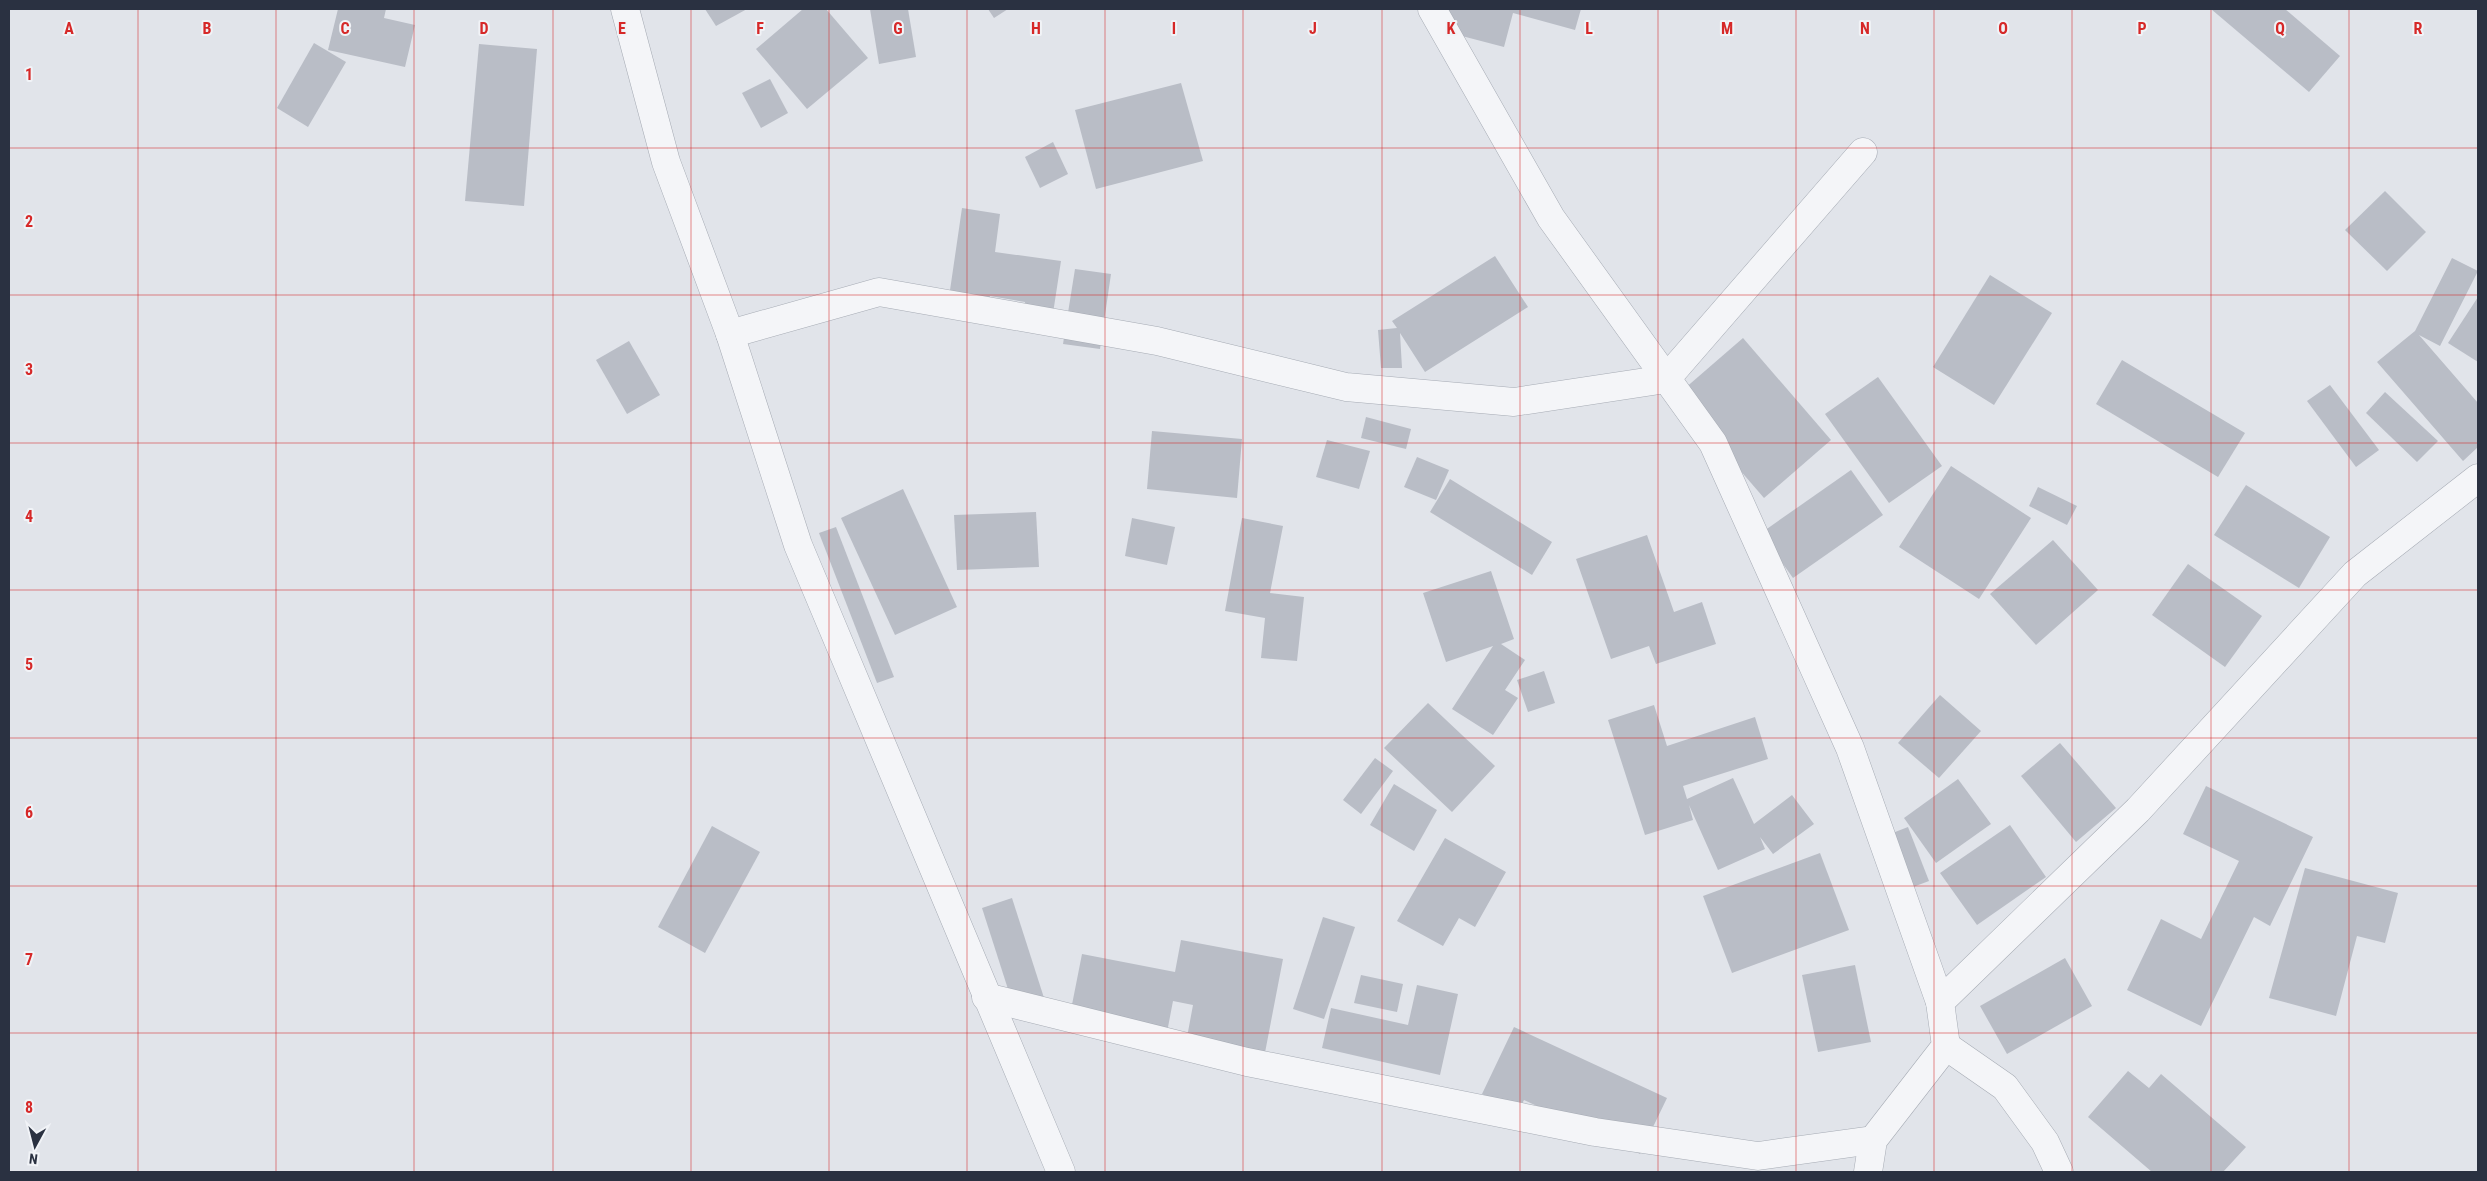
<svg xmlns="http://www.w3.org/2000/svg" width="2487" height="1181" viewBox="0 0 2487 1181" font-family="'Roboto Condensed',sans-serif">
	<rect width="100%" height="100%" fill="#e1e4ea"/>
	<g fill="#b9bdc6">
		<polygon points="338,9 386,9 384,18 415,25 405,67 328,50"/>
		<polygon points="705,9 747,9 716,26"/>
		<polygon points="803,9 826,9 868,58 807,109 756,49"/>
		<polygon points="870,9 908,9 916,57 879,64"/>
		<polygon points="988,9 1008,9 994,18"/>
		<polygon points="1445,9 1581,9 1575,30 1513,13 1504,47 1439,30"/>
		<polygon points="2211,9 2285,9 2340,56 2309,92"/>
		<polygon points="314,43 346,62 308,127 277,108"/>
		<polygon points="479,44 537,49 524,206 465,201"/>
		<polygon points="770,79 788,113 761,128 742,93"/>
		<polygon points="1181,83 1203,161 1096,189 1075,110"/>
		<polygon points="1053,142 1068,174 1040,188 1025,157"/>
		<polygon points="2385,191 2426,232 2387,271 2345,230"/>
		<polygon points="962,208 1000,214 995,252 1061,261 1050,333 1020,329 1025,302 990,296 987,310 948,304"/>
		<polygon points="1495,256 1528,307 1425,372 1400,333 1402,368 1381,368 1378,330 1397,328 1392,321"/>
		<polygon points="2452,258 2478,271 2440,346 2419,335 2478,403 2478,447 2463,461 2377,362 2415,331"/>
		<polygon points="1075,269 1111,274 1100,349 1063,344"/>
		<polygon points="1990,275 2052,313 1994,405 1933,367"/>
		<polygon points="2478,297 2478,362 2448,343"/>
		<polygon points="1743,338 1831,440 1764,498 1676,396"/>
		<polygon points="629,341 660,395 627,414 596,360"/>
		<polygon points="2122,360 2245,433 2218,477 2096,404"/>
		<polygon points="1878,377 1942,466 1889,503 1825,414"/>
		<polygon points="2330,385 2379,450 2356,467 2307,401"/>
		<polygon points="2385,392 2438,441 2417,462 2366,413"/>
		<polygon points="1366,417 1411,429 1406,449 1361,438"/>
		<polygon points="1152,431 1242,439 1237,498 1147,489"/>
		<polygon points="1327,440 1370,451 1359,489 1316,477"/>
		<polygon points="1417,457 1449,470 1436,500 1404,487"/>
		<polygon points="1951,466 2031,518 1979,599 1899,547"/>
		<polygon points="1851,470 1883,515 1793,578 1761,533"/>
		<polygon points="1450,479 1552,542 1532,575 1430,512"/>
		<polygon points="2246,485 2330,537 2299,588 2214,535"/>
		<polygon points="2038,487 2077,506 2067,525 2029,506"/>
		<polygon points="903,489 957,607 895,635 841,518"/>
		<polygon points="1036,512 1039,567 957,570 954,515"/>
		<polygon points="1132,518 1175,527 1167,565 1125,556"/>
		<polygon points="1242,518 1283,526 1270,593 1304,597 1297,661 1261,658 1265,618 1225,611"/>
		<polygon points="836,527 894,677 877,683 819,533"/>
		<polygon points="1647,535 1674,612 1702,602 1716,644 1656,664 1649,646 1611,659 1576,559"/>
		<polygon points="2053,540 2098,590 2036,645 1990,594"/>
		<polygon points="2188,564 2262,616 2225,667 2152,615"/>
		<polygon points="1491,571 1514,639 1501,644 1525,660 1505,690 1518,698 1493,735 1452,709 1493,646 1446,662 1423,593"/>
		<polygon points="1544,671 1555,703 1528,712 1517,680"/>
		<polygon points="1940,695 1981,731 1939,778 1898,743"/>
		<polygon points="1428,703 1495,766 1452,812 1384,748"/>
		<polygon points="1654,705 1667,746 1755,717 1768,759 1683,786 1687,799 1733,778 1754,824 1792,795 1814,824 1773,854 1760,837 1765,849 1718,870 1689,805 1693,820 1645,835 1608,720"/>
		<polygon points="2060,743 2116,808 2076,842 2021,776"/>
		<polygon points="1375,758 1393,771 1361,814 1343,800"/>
		<polygon points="1958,779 1991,824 1936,863 1904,818"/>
		<polygon points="1394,784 1437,810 1414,851 1370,825"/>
		<polygon points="2206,786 2313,837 2270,926 2254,917 2201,1026 2127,990 2161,919 2201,939 2239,861 2183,834"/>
		<polygon points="2010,825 2046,877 1977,925 1940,873"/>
		<polygon points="712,826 760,852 705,953 658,927"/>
		<polygon points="1908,827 1929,881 1897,893 1877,839"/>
		<polygon points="1445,838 1506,872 1475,927 1459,918 1443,946 1397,921"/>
		<polygon points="1820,853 1849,930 1732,973 1703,896"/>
		<polygon points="2305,868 2398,893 2385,943 2357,936 2336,1016 2269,998"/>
		<polygon points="1012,898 1045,1001 1015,1011 982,908"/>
		<polygon points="1323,917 1355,927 1324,1019 1293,1009"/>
		<polygon points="1181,940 1283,959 1263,1063 1185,1048 1193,1005 1173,1001 1164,1048 1067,1030 1082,954 1175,972"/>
		<polygon points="2065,958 2092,1006 2007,1054 1980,1006"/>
		<polygon points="1855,965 1871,1042 1818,1052 1802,975"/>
		<polygon points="1361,975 1403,984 1397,1012 1354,1003"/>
		<polygon points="1417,985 1458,994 1440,1075 1322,1048 1331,1008 1408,1025"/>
		<polygon points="1514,1027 1667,1098 1640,1154 1524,1100 1518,1111 1482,1094"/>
		<polygon points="2128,1071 2149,1088 2161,1074 2246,1147 2223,1172 2152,1172 2088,1117"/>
	</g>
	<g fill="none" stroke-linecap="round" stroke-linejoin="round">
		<defs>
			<g id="minor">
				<polyline points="1432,9 1551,218 1713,443 1850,748 1940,1002 1946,1046 1873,1140 1868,1172"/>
				<polyline points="730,334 879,292 1157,341 1346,387 1514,402 1666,379 1863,152"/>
				<polyline points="986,997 1247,1062 1595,1132 1758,1156 1873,1140"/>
				<polyline points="1940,1002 2138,810 2355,574 2478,478"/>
				<polyline points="1946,1046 2005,1087 2045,1142 2059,1172"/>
			</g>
			<polyline id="tertiary" points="625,9 666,162 730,334 798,545 1061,1172"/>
		</defs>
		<use href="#minor" stroke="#a6abb4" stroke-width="29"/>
		<use href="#tertiary" stroke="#a6abb4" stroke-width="29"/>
		<use href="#minor" stroke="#f4f5f8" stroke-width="28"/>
		<use href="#tertiary" stroke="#f4f5f8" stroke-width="28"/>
	</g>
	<path fill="none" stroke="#d62828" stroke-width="1" stroke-opacity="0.55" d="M138 9V1172M276 9V1172M414 9V1172M553 9V1172M691 9V1172M829 9V1172M967 9V1172M1105 9V1172M1243 9V1172M1382 9V1172M1520 9V1172M1658 9V1172M1796 9V1172M1934 9V1172M2072 9V1172M2211 9V1172M2349 9V1172M9 148H2478M9 295H2478M9 443H2478M9 590H2478M9 738H2478M9 886H2478M9 1033H2478"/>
	<g font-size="16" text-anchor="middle" font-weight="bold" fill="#d62828" stroke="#f1f3f7" stroke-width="4" stroke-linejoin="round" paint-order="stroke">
		<text x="69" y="34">A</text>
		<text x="207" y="34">B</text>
		<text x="345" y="34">C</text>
		<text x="484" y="34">D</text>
		<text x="622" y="34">E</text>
		<text x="760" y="34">F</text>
		<text x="898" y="34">G</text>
		<text x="1036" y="34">H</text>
		<text x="1174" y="34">I</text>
		<text x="1313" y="34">J</text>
		<text x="1451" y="34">K</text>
		<text x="1589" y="34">L</text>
		<text x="1727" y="34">M</text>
		<text x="1865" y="34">N</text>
		<text x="2003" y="34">O</text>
		<text x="2142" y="34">P</text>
		<text x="2280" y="34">Q</text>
		<text x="2418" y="34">R</text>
		<text x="29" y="80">1</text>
		<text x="29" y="227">2</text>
		<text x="29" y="375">3</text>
		<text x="29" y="522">4</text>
		<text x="29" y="670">5</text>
		<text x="29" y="818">6</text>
		<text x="29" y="965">7</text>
		<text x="29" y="1113">8</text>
	</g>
	<rect width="2487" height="1181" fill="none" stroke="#2a3141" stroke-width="20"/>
	<g transform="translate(35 1146) rotate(187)" stroke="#f1f3f7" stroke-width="4" paint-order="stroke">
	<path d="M0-4L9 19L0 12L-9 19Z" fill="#2a3141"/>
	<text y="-8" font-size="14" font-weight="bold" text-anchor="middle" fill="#2a3141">N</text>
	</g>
</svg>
